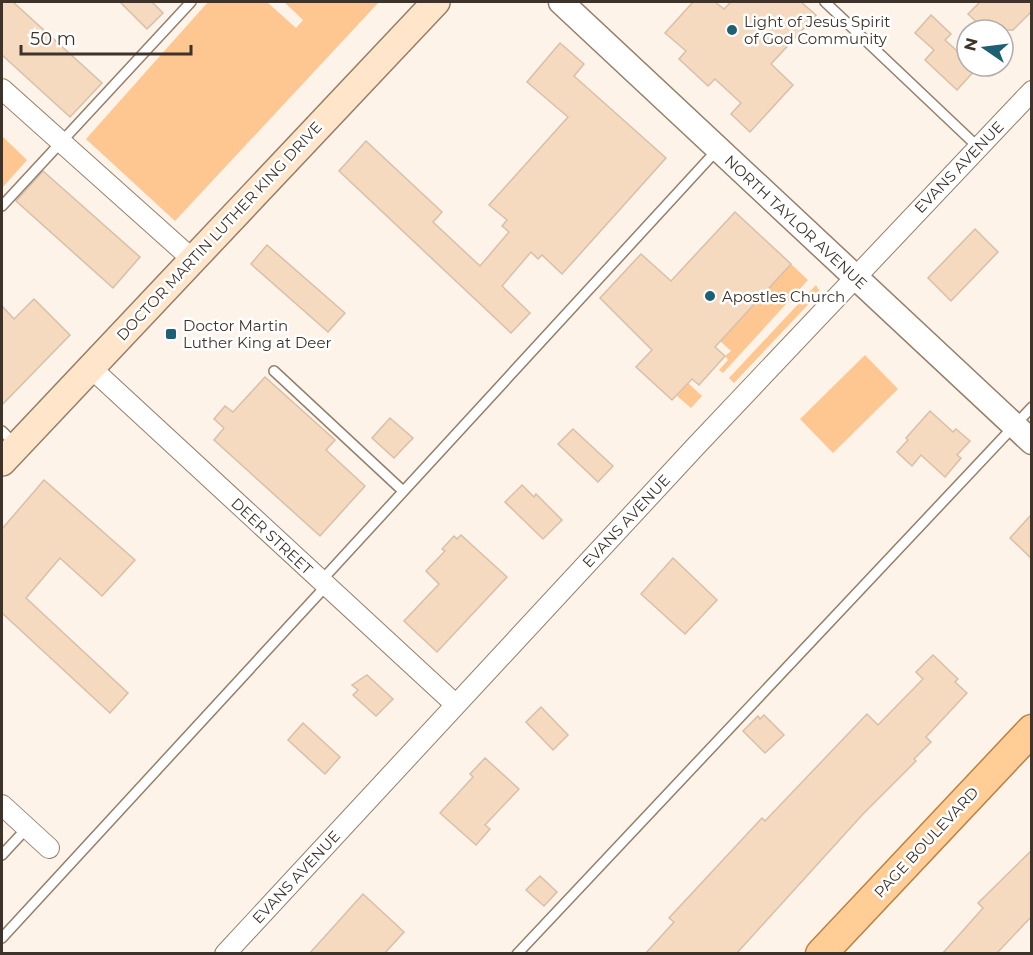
<svg xmlns="http://www.w3.org/2000/svg" width="1033" height="955" viewBox="0 0 1033 955" font-family="Montserrat,sans-serif">
	<rect width="100%" height="100%" fill="#fdf3e9"/>
	<g fill="#fec791">
		<polygon points="208,2 267,2 296,28 303,20 284,2 379,2 175,221 86,139"/>
		<polygon points="2,136 27,160 2,188"/>
		<polygon points="791,264 808,280 723,373 719,370 728,360 725,356 731,351 720,341"/>
		<polygon points="816,285 820,292 734,383 729,378"/>
		<polygon points="865,355 898,389 833,453 800,419"/>
		<polygon points="688,383 702,396 691,408 677,396"/>
	</g>
	<g fill="#f6dabf" stroke="#d8bfa8" stroke-width="1.5">
		<polygon points="2,2 13,2 102,83 70,117 2,55"/>
		<polygon points="120,2 152,2 163,13 147,29"/>
		<polygon points="693,2 715,2 724,9 731,2 801,2 816,15 771,64 793,85 750,132 731,114 741,103 715,79 708,86 679,59 686,51 665,33"/>
		<polygon points="980,2 1032,2 1032,11 1013,30 985,30 968,14"/>
		<polygon points="931,15 951,34 945,40 967,60 967,66 976,69 957,90 925,60 934,50 915,33"/>
		<polygon points="560,43 584,64 574,76 666,158 562,274 542,255 538,259 531,252 502,286 530,313 511,333 339,171 366,141 442,212 433,222 480,266 509,232 502,226 507,220 489,205 568,117 527,82"/>
		<polygon points="43,171 140,257 113,288 16,201"/>
		<polygon points="735,212 791,264 715,347 725,356 699,385 692,379 672,400 636,367 652,350 600,298 641,254 671,281"/>
		<polygon points="975,229 998,252 951,301 928,278"/>
		<polygon points="267,245 345,313 328,332 251,264"/>
		<polygon points="34,299 70,335 2,405 2,306 14,319"/>
		<polygon points="265,377 335,440 326,450 365,486 320,536 214,440 224,428 214,419 225,406 233,412"/>
		<polygon points="930,411 953,432 956,429 970,441 957,455 961,458 945,477 921,455 912,466 897,452 908,440 906,438"/>
		<polygon points="390,418 413,438 394,458 372,438"/>
		<polygon points="573,429 613,466 598,482 558,444"/>
		<polygon points="44,480 135,560 102,596 60,558 26,598 128,693 110,713 2,613 2,529"/>
		<polygon points="522,485 534,497 536,494 562,520 543,539 505,502"/>
		<polygon points="1032,514 1032,559 1010,538"/>
		<polygon points="461,535 507,577 437,652 404,621 439,584 426,571 445,551 442,549 454,536 457,539"/>
		<polygon points="673,558 717,600 685,634 641,594"/>
		<polygon points="933,655 958,679 955,682 967,693 926,737 931,742 914,759 916,761 863,814 736,954 645,954 674,922 669,918 748,833 762,818 765,821 867,714 878,725 923,679 916,672"/>
		<polygon points="367,675 393,699 376,716 353,695 358,690 352,685"/>
		<polygon points="541,707 568,735 553,750 526,722"/>
		<polygon points="764,715 784,735 765,753 743,731 758,716 760,719"/>
		<polygon points="303,723 340,757 325,774 288,740"/>
		<polygon points="485,758 519,789 485,825 490,829 476,845 440,813 473,777 470,774"/>
		<polygon points="1032,850 1032,916 996,954 942,954 983,908 978,903"/>
		<polygon points="540,876 557,892 544,906 526,890"/>
		<polygon points="363,894 404,932 384,954 309,954"/>
	</g>
	<g fill="none" stroke-linecap="round" stroke-linejoin="round">
		<defs>
			<g id="service">
				<polyline points="825,2 978,147"/>
				<polyline points="2,206 191,2"/>
				<polyline points="274,371 403,491"/>
				<polyline points="2,431 15,444"/>
				<polyline points="321,581 717,150"/>
				<polyline points="2,855 27,828"/>
				<polyline points="2,938 326,586"/>
				<polyline points="517,954 1032,407"/>
			</g>
			<g id="minor">
				<polyline points="2,89 192,259"/>
				<polyline points="90,367 455,704"/>
				<polyline points="2,805 49,848"/>
				<polyline points="225,954 696,446 1032,91"/>
			</g>
			<polyline id="tertiary" points="561,2 1032,442"/>
			<polyline id="secondary" points="2,462 436,2"/>
			<polyline id="primary" points="821,954 1032,730"/>
		</defs>
		<use href="#service" stroke="#967f69" stroke-width="12"/>
		<use href="#minor" stroke="#967f69" stroke-width="22"/>
		<use href="#tertiary" stroke="#967f69" stroke-width="27"/>
		<use href="#secondary" stroke="#967f69" stroke-width="30"/>
		<use href="#primary" stroke="#bb8242" stroke-width="33"/>
		<use href="#service" stroke="#fff" stroke-width="9"/>
		<use href="#minor" stroke="#fff" stroke-width="20"/>
		<use href="#tertiary" stroke="#fff" stroke-width="24"/>
		<use href="#secondary" stroke="#ffe6ca" stroke-width="27"/>
		<use href="#primary" stroke="#ffcd95" stroke-width="30"/>
	</g>
	<g fill="#1d5f73" stroke="#fff" stroke-width="2">
		<circle cx="732" cy="30" r="6"/>
		<circle cx="710" cy="296" r="6"/>
		<rect x="165" y="328" width="12" height="12" rx="3"/>
	</g>
	<g text-anchor="middle" dominant-baseline="central" stroke-width="5" stroke-linejoin="round" paint-order="stroke">
		<g font-size="15" fill="#3d332a" stroke="#fff" text-anchor="start">
			<text x="744" y="21">Light of Jesus Spirit<tspan x="744" dy="17">of God Community</tspan></text>
			<text x="722" y="296">Apostles Church</text>
			<text x="183" y="325">Doctor Martin<tspan x="183" dy="17">Luther King at Deer</tspan></text>
		</g>
		<g font-size="15" fill="#3d332a" stroke="#fff">
			<text transform="translate(959 167) rotate(-46)">EVANS AVENUE</text>
			<text transform="translate(796 222) rotate(43)">NORTH TAYLOR AVENUE</text>
			<text transform="translate(219 231) rotate(-47)">DOCTOR MARTIN LUTHER KING DRIVE</text>
			<text transform="translate(626 521) rotate(-47)">EVANS AVENUE</text>
			<text transform="translate(272 536) rotate(43)">DEER STREET</text>
			<text transform="translate(926 842) rotate(-47)">PAGE BOULEVARD</text>
			<text transform="translate(296 877) rotate(-47)">EVANS AVENUE</text>
		</g>
	</g>
	<rect width="1033" height="955" fill="none" stroke="#3d332a" stroke-width="6"/>
	<g transform="translate(985 48) rotate(284)"><circle r="28" fill="#ffffff" stroke="#b1adaa" stroke-width="1.5"/>
	<path d="M0-4.5L10 22L0 15L-10 22Z" fill="#1d5f73"/>
	<text y="-9" font-size="16" font-weight="bold" text-anchor="middle" fill="#3d332a">N</text>
	</g>
	<path d="M21 45v9h170v-9" fill="none" stroke="#3d332a" stroke-width="3"/>
	<text x="30" y="45" font-size="18" fill="#3d332a" stroke="#ffffff" stroke-width="4.5" paint-order="stroke">50 m</text>
</svg>
